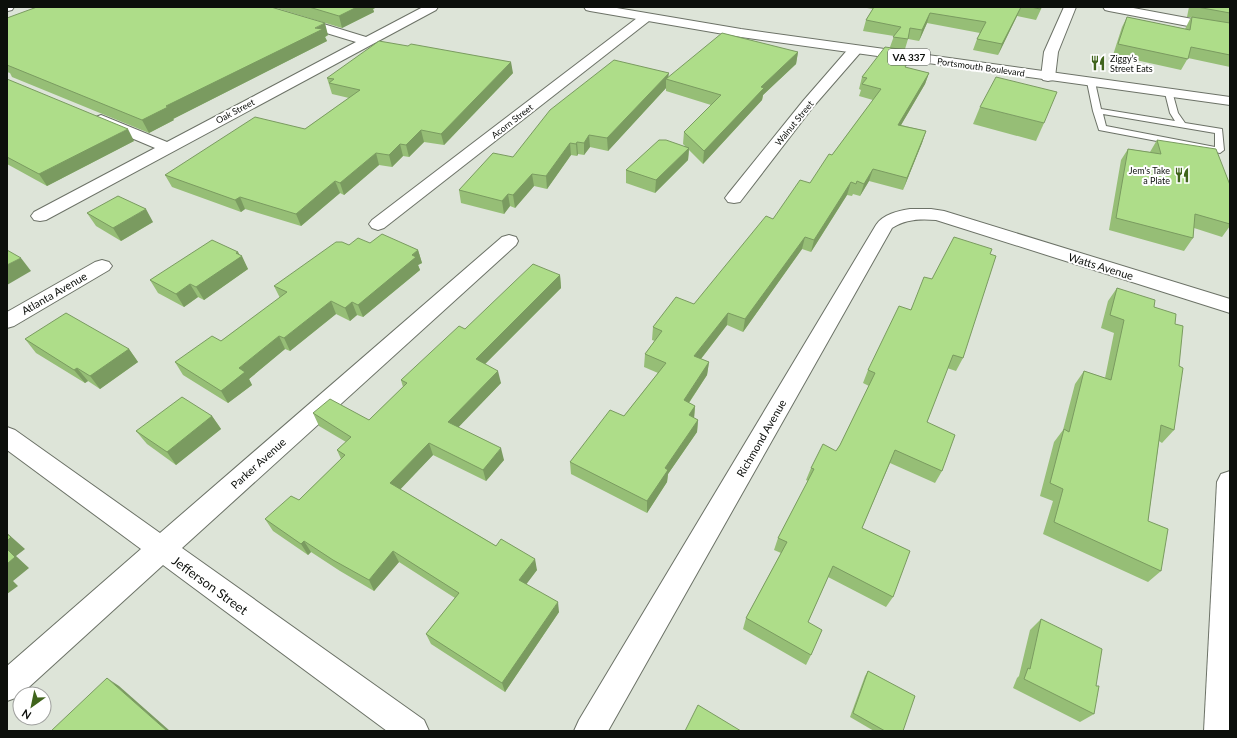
<svg xmlns="http://www.w3.org/2000/svg" width="1237" height="738" viewBox="0 0 1237 738" font-family="Lato,sans-serif">
	<rect width="100%" height="100%" fill="#dde4d8"/>
	<g fill="none" stroke-linecap="round" stroke-linejoin="round">
		<defs>
			<path id="service" d="M1088 80H1094L1095 82 1101 109 1175 121 1170 113 1165 93 1166 91H1172L1178 113 1185 123 1222 129 1224 150 1220 153 1099 130 1093 111 1087 82ZM1103 114 1215 133V147L1106 126Z"/>
			<g id="minor">
				<polygon points="249,7 268,7 366,37 423,7 438,7 436,10 46,220 40,221 34,220 31,216 34,212 155,148 96,123 93,120 96,117 101,115 106,117 167,142 356,42 251,10"/>
				<polygon points="1064,7 1076,7 1058,52 1055,77 1053,80 1048,81 1043,80 1041,77 1044,52"/>
				<polygon points="1103,7 1128,7 1230,26 1230,34 1109,11 1105,10"/>
				<polygon points="645,14 649,15 651,18 649,21 384,228 378,230 372,228 369,224 372,220 641,15"/>
				<polygon points="855,46 860,47 862,50 860,53 813,107 740,202 734,203 728,202 725,198 728,194 803,101 850,47"/>
				<path d="M910 209H931L944 211 1230 299V313L936 220C920 219 906 219 892 228L608 731H574L579 720 876 225C883 214 898 211 910 209Z"/>
				<polygon points="509,235 516,237 518,241 516,245 182,548 424,720 429,731 387,731 163,565 18,697 7,701 7,666 141,549 7,450 7,427 15,430 160,533 502,237"/>
				<polygon points="102,260 109,262 112,266 109,270 14,326 7,328 7,312 95,262"/>
				<polygon points="1230,471 1230,731 1204,731 1217,482 1221,474"/>
			</g>
			<polygon id="secondary" points="7,7 14,7 12,10 8,11"/>
			<polygon id="primary" points="584,7 611,7 741,29 1230,97 1230,105 741,37 590,11 586,10"/>
		</defs>
		<use href="#service" stroke="#6c7267" stroke-width="2"/>
		<use href="#minor" stroke="#6c7267" stroke-width="2"/>
		<use href="#secondary" stroke="#6c7267" stroke-width="2"/>
		<use href="#primary" stroke="#6c7267" stroke-width="2"/>
		<use href="#service" fill="#fff" fill-rule="evenodd"/>
		<use href="#minor" fill="#fff" fill-rule="evenodd"/>
		<use href="#secondary" fill="#fff" fill-rule="evenodd"/>
		<use href="#primary" fill="#fff" fill-rule="evenodd"/>
	</g>
	<g fill="#96be76">
		<polygon points="273,7 377,7 373,9 374,12 342,28"/>
		<polygon points="868,7 1042,7 1036,20 1017,16 998,55 973,50 977,39 980,33 927,23 919,41 908,39 905,49 903,61 906,68 929,73 925,84 901,125 926,131 922,143 903,190 869,181 860,196 853,194 852,196 847,195 811,252 802,249 743,332 727,325 701,359 709,362 707,375 689,403 695,406 694,418 698,420 697,432 668,474 667,482 647,513 571,474 570,462 624,416 658,373 644,367 645,354 655,341 652,340 653,327 694,304 773,219 810,183 832,155 873,100 859,96 861,90 859,89 862,77 890,47 894,36 863,31 866,20 873,9 867,8"/>
		<polygon points="1189,7 1230,7 1230,67 1188,58 1181,70 1113,55 1122,27 1127,17 1185,29 1191,17 1187,17"/>
		<polygon points="7,18 328,35 325,37 327,41 173,119 174,120 149,133 12,77 10,73 7,72"/>
		<polygon points="798,52 796,64 763,95 762,100 703,164 689,150 688,160 655,193 626,183 626,170 685,146 683,144 684,132 711,105 666,91 666,88 608,151 590,147 584,155 578,154 577,156 571,155 547,189 534,186 515,208 510,206 504,214 461,203 459,190 513,157 668,77"/>
		<polygon points="513,73 444,145 424,142 409,157 403,156 392,167 379,165 344,195 340,193 301,226 245,209 241,212 172,187 165,175 305,129 349,98 332,94 327,78"/>
		<polygon points="7,79 134,141 47,186 7,164"/>
		<polygon points="980,107 1044,123 1036,141 973,124"/>
		<polygon points="1157,140 1230,185 1230,226 1222,237 1194,228 1193,238 1184,251 1109,230 1121,160 1128,149 1150,152"/>
		<polygon points="87,213 153,222 121,241 96,226"/>
		<polygon points="370,243 418,250 422,263 418,265 420,270 363,317 357,315 350,321 336,314 290,351 285,349 249,379 252,385 228,403 183,375 175,362 221,341 280,298 274,286 349,245"/>
		<polygon points="238,252 248,269 204,300 198,297 184,307 158,293 150,280"/>
		<polygon points="990,254 963,358 956,371 947,368 927,422 942,471 935,483 890,463 862,528 893,597 886,607 828,577 808,622 811,655 806,665 743,629 746,618 781,553 774,550 778,538 808,481 806,480 811,468 836,451 840,445 869,386 863,383 868,370 932,279"/>
		<polygon points="560,275 561,288 485,364 501,383 458,427 504,460 486,481 433,455 400,489 537,570 526,584 559,612 505,692 431,644 426,634 455,598 399,562 374,591 340,571 311,552 308,555 273,531 265,519 299,500 341,459 337,450 346,442 319,426 313,413 369,420 403,387 401,380 465,329"/>
		<polygon points="1117,288 1154,307 1175,324 1179,366 1174,430 1162,443 1159,441 1148,521 1161,571 1148,582 1043,534 1053,501 1040,496 1054,442 1063,430 1075,384 1084,371 1105,378 1114,333 1101,328 1108,301"/>
		<polygon points="25,339 129,349 138,362 100,389 88,381 85,383 36,353"/>
		<polygon points="212,416 221,429 176,465 147,444 136,431"/>
		<polygon points="1041,619 1096,686 1094,714 1080,722 1013,688 1017,678 1019,676 1030,630"/>
		<polygon points="868,671 903,731 874,731 850,717 865,676"/>
	</g>
	<g fill="#7a9b60">
		<polygon points="357,7 377,7 373,9 374,12 342,28 339,16"/>
		<polygon points="1021,7 1017,16 998,55 1002,44"/>
		<polygon points="930,13 927,23 919,41 922,30"/>
		<polygon points="325,23 328,35 325,37 327,41 173,119 174,120 149,133 142,120 166,106"/>
		<polygon points="798,52 796,64 763,95 762,100 703,164 704,151 761,87"/>
		<polygon points="511,62 513,73 444,145 441,134"/>
		<polygon points="669,73 668,79 666,79 666,88 608,151 607,138"/>
		<polygon points="929,73 925,84 894,137 898,125"/>
		<polygon points="128,129 134,141 47,186 39,174"/>
		<polygon points="421,130 424,142 409,157 406,145"/>
		<polygon points="926,131 922,143 903,190 907,178"/>
		<polygon points="589,135 590,147 584,155 584,143"/>
		<polygon points="577,142 578,154 577,156 576,144"/>
		<polygon points="570,143 571,155 547,189 546,176"/>
		<polygon points="400,144 403,156 392,167 389,155"/>
		<polygon points="689,148 688,160 655,193 656,180"/>
		<polygon points="376,153 379,165 344,195 340,183"/>
		<polygon points="873,169 869,181 860,196 864,184"/>
		<polygon points="532,174 534,186 515,208 513,195"/>
		<polygon points="335,181 340,193 301,226 296,214"/>
		<polygon points="851,182 847,195 811,252 814,240"/>
		<polygon points="508,194 510,206 504,214 502,201"/>
		<polygon points="240,197 245,209 241,212 235,200"/>
		<polygon points="146,209 153,222 121,241 113,228"/>
		<polygon points="805,237 802,249 743,332 745,319"/>
		<polygon points="418,250 422,263 418,265 420,270 363,317 358,305"/>
		<polygon points="238,252 240,257 242,256 248,269 204,300 196,287"/>
		<polygon points="21,258 31,271 7,285 7,265"/>
		<polygon points="560,275 561,288 478,371 476,359"/>
		<polygon points="190,284 198,297 184,307 176,294"/>
		<polygon points="331,301 336,314 290,351 284,338"/>
		<polygon points="352,302 357,315 350,321 345,308"/>
		<polygon points="728,313 727,325 693,369 694,356"/>
		<polygon points="279,336 285,349 249,379 252,385 228,403 221,391 239,368"/>
		<polygon points="129,349 138,362 100,389 90,376"/>
		<polygon points="709,362 707,375 682,413 684,400"/>
		<polygon points="77,368 88,381 85,383 74,370"/>
		<polygon points="498,371 501,383 452,434 448,422"/>
		<polygon points="695,406 694,418 689,415"/>
		<polygon points="212,416 221,429 176,465 167,452"/>
		<polygon points="698,420 697,432 668,474 667,482 647,513 647,501 665,468"/>
		<polygon points="429,443 433,455 395,495 390,483"/>
		<polygon points="501,448 504,460 486,481 483,470"/>
		<polygon points="7,533 25,549 16,556 29,568 13,581 18,586 7,594"/>
		<polygon points="304,541 311,552 308,555 301,544"/>
		<polygon points="393,551 399,562 374,591 369,580"/>
		<polygon points="535,559 537,570 522,590 519,580"/>
		<polygon points="558,602 559,612 505,692 502,683"/>
		<polygon points="107,678 119,686 170,731 167,731"/>
	</g>
	<g fill="#aedd89" stroke="#7a9b60">
		<polygon points="37,7 271,7 325,23 315,28 323,29 166,106 168,107 142,120 7,65 7,63 8,63 7,62 7,18"/>
		<polygon points="309,7 357,7 339,16"/>
		<polygon points="874,7 1021,7 1002,44 977,39 986,22 930,13 922,30 910,28 908,39 893,37 901,27 866,20"/>
		<polygon points="1031,7 1041,7 1040,9"/>
		<polygon points="1197,7 1230,7 1230,13"/>
		<polygon points="1127,17 1190,30 1192,17 1230,23 1230,55 1191,47 1188,59 1118,44"/>
		<polygon points="722,33 798,52 761,87 764,88 704,151 684,132 721,95 666,79"/>
		<polygon points="379,41 408,46 411,44 511,62 441,134 421,130 406,145 400,144 389,155 376,153 340,183 335,181 296,214 240,197 235,200 165,175 255,117 305,129 360,90 329,83 334,79 327,78"/>
		<polygon points="885,47 906,50 903,61 908,62 905,67 929,73 898,125 926,131 907,178 873,169 864,184 857,181 856,184 851,182 814,240 805,237 745,319 728,313 694,356 709,362 684,400 695,406 689,415 698,420 665,468 668,470 647,501 570,462 610,410 624,416 666,363 645,354 662,331 653,327 676,297 694,304 766,216 773,219 800,180 810,183 829,154 832,155 881,89 862,84 867,78 862,77"/>
		<polygon points="614,60 669,73 607,138 589,135 584,143 577,142 576,144 570,143 546,176 532,174 513,195 508,194 502,201 459,190 493,153 513,157 550,110"/>
		<polygon points="996,77 1057,92 1044,123 980,107"/>
		<polygon points="7,79 128,129 39,174 7,157"/>
		<polygon points="659,140 666,140 689,148 656,180 626,170"/>
		<polygon points="1157,140 1216,149 1230,185 1230,224 1195,214 1193,238 1116,218 1128,149 1161,154"/>
		<polygon points="118,196 146,209 113,228 87,213"/>
		<polygon points="382,234 418,250 412,255 416,257 358,305 352,302 345,308 331,301 284,338 279,336 239,368 245,372 221,391 175,362 212,336 221,341 287,292 274,286 336,242 342,242 349,245 358,238 370,243"/>
		<polygon points="954,237 992,249 990,254 996,256 963,358 953,355 927,422 955,435 942,471 895,450 862,528 910,551 893,597 833,566 808,622 822,630 811,655 746,618 787,542 778,538 814,469 811,468 823,444 836,451 840,445 875,373 868,370 899,306 911,310 924,277 932,279"/>
		<polygon points="212,240 238,252 236,253 242,256 196,287 190,284 176,294 150,280"/>
		<polygon points="7,250 21,258 7,265"/>
		<polygon points="533,264 560,275 476,359 498,371 448,422 501,448 483,470 429,443 390,483 496,546 501,539 535,559 519,580 558,602 502,683 426,634 459,593 393,551 369,580 333,560 304,541 301,544 265,519 291,496 299,500 345,455 337,450 351,437 313,413 330,399 369,420 407,383 401,380 459,326 465,329"/>
		<polygon points="1117,288 1155,300 1154,307 1176,314 1175,324 1183,326 1179,366 1183,368 1174,430 1161,425 1148,521 1168,529 1161,571 1054,522 1063,489 1050,483 1064,429 1069,432 1084,371 1111,380 1124,320 1110,315"/>
		<polygon points="66,313 129,349 90,376 77,368 74,370 25,339"/>
		<polygon points="182,397 212,416 167,452 136,431"/>
		<polygon points="7,534 11,537 7,541"/>
		<polygon points="7,549 15,557 7,564"/>
		<polygon points="1041,619 1102,649 1096,686 1099,686 1094,714 1024,679 1028,668 1030,669"/>
		<polygon points="868,671 915,696 903,731 885,731 853,713"/>
		<polygon points="107,678 167,731 51,731"/>
		<polygon points="698,705 741,731 685,731"/>
	</g>
	<defs>
		<symbol id="restaurant-bare" viewBox="-9 -9 18 18"><path d="M-5-6h1v4h1v-4h1v4h1v-4h1v5L-1.5 .5V6h-2V.5L-5-1ZM5-6V6H3V1.5H1.5Q1.5-4 5-6Z" fill="#40641c" stroke="#fff" stroke-width="2.5" paint-order="stroke"/></symbol>
	</defs>
	<g fill-rule="evenodd">
		<use href="#restaurant-bare" x="1087" y="52" width="22" height="22"/>
		<use href="#restaurant-bare" x="1171" y="164" width="22" height="22"/>
	</g>
	<g text-anchor="middle" dominant-baseline="central" stroke-width="4" stroke-linejoin="round" paint-order="stroke">
		<g font-size="9" fill="#0c0f0b" stroke="#fff" text-anchor="start">
			<text x="1110" y="58">Ziggy’s<tspan x="1110" dy="10">Street Eats</tspan></text>
			<text x="1170" y="170" text-anchor="end">Jem's Take<tspan x="1170" dy="10">a Plate</tspan></text>
		</g>
		<g font-size="9" fill="#0c0f0b" stroke="#fff">
			<text transform="translate(981 67) rotate(8)">Portsmouth Boulevard</text>
			<text transform="translate(235 111) rotate(-28)">Oak Street</text>
			<text transform="translate(512 121) rotate(-38)">Acorn Street</text>
			<text transform="translate(794 123) rotate(-51)">Walnut Street</text>
		</g>
		<rect fill="#fff" stroke="#555754" stroke-width="1" x="888" y="49" width="42" height="16" rx="3"/>
		<g font-size="10" font-weight="bold" fill="#0c0f0b">
			<text x="909" y="57">VA 337</text>
		</g>
		<g font-size="11" fill="#0c0f0b" stroke="#fff">
			<text transform="translate(1101 266) rotate(17)">Watts Avenue</text>
			<text transform="translate(54 293) rotate(-30)">Atlanta Avenue</text>
			<text transform="translate(761 438) rotate(-60)">Richmond Avenue</text>
			<text transform="translate(258 463) rotate(-42)">Parker Avenue</text>
		</g>
		<g font-size="13" fill="#0c0f0b" stroke="#fff">
			<text transform="translate(210 585) rotate(36)">Jefferson Street</text>
		</g>
	</g>
	<rect width="1237" height="738" fill="none" stroke="#0c0f0b" stroke-width="16"/>
	<g transform="translate(32 706) rotate(213)"><circle r="19" fill="#ffffff" stroke="#9e9f9d"/>
	<path d="M0-3L7 15L0 10L-7 15Z" fill="#40641c"/>
	<text y="-6" font-size="11" font-weight="bold" text-anchor="middle" fill="#0c0f0b">N</text>
	</g>
</svg>
